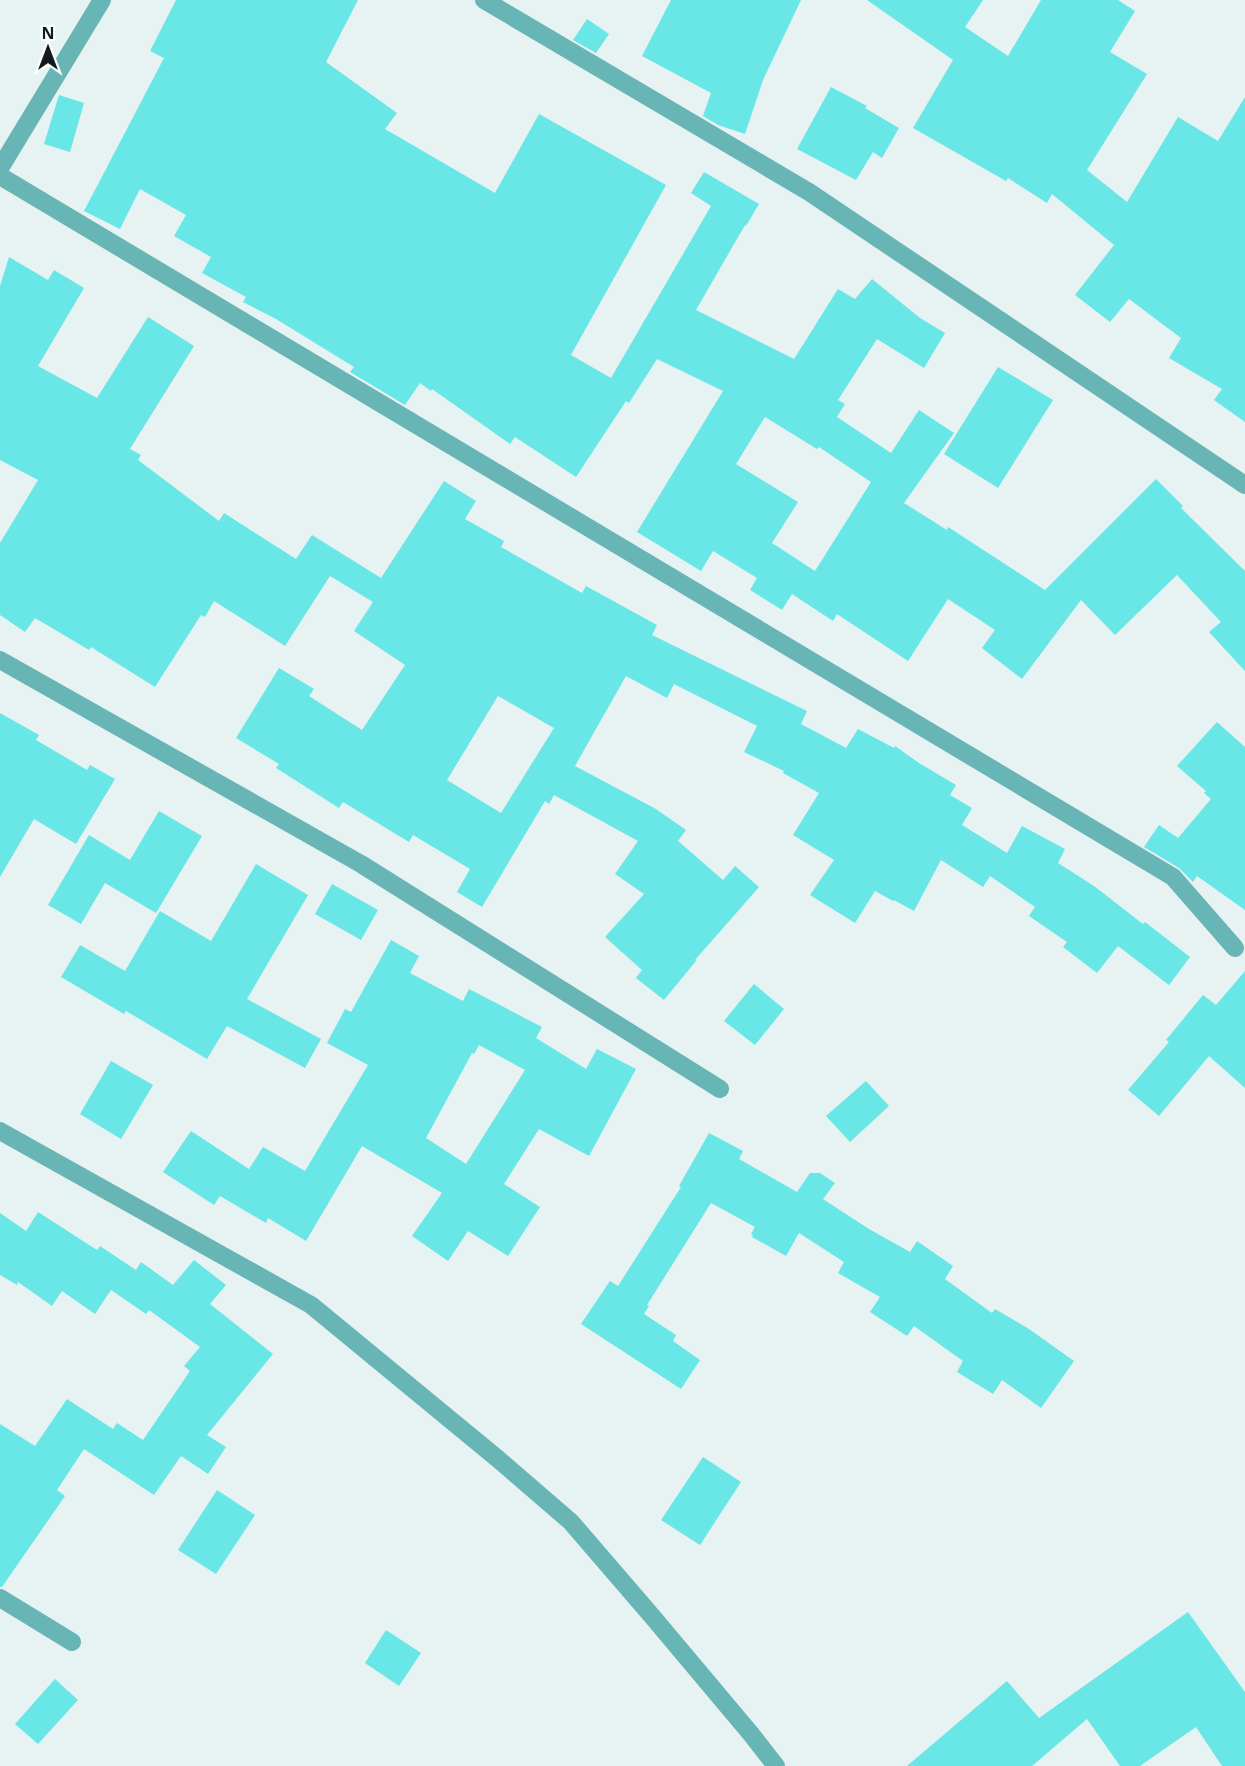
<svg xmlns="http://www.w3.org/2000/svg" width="1245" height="1766" viewBox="0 0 1245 1766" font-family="'Noto Sans',sans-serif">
	<rect width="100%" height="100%" fill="#e7f2f2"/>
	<g fill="#69e6e6" fill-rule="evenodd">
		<path d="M176 0H358L326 62 397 113 385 129 495 193 539 114 666 185 571 355 611 378 711 206 691 193 704 172 759 204 746 226 745 225 696 310 794 359 838 289 855 299 872 279 920 318 945 333 924 368 877 339 838 400 845 404 837 417 891 453 919 410 954 433 904 503 947 530 948 527 1045 590 1156 479 1183 506 1181 508 1245 571V671L1209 632 1221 622 1177 575 1115 635 1081 600 1022 679 982 648 995 630 948 599 908 661 837 614 833 621 792 594 782 610 750 590 757 578 713 551 701 571 637 532 723 391 657 359 629 403 626 401 576 477 515 437 510 444 432 389 431 391 420 383 405 405 350 372 354 367 276 319 243 302 246 297 202 273 211 257 174 236 186 215 140 189 120 229 84 211 164 58 150 51ZM765 417 817 449 819 447 871 482 815 571 772 543 798 502 736 464Z"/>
		<polygon points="671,0 801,0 763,80 745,134 718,125 703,116 711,93 642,56"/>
		<polygon points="867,0 983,0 965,27 1008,56 1041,0 1118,0 1135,11 1110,52 1147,74 1087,170 1127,202 1178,117 1218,141 1245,97 1245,422 1214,400 1222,389 1169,358 1181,338 1129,299 1110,322 1075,295 1114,245 1052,194 1047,203 1008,178 1006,181 913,128 953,60"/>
		<polygon points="587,19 609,34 596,53 573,40"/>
		<polygon points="831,87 867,106 865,108 899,128 882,158 873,152 856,180 797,149"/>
		<polygon points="59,95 84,103 70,152 44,144"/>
		<path d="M9 257 48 280 54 270 84 288 38 366 97 398 148 317 194 346 130 449 141 455 138 460 219 521 224 513 296 559 312 535 381 578 444 481 476 501 465 519 504 541 501 547 582 593 586 586 657 625 652 635 807 711 801 724 846 748 858 729 894 748 895 746 919 763 956 785 950 795 972 808 962 825 1007 853 1022 826 1065 849 1058 863 1094 886 1143 924 1145 922 1190 957 1169 985 1118 946 1097 973 1063 947 1067 942 1029 916 1035 907 990 876 983 887 941 860 914 911 894 900 893 901 875 891 855 923 810 895 834 860 793 835 819 793 783 773 784 771 744 752 757 726 674 684 667 698 626 676 575 766 656 809 686 830 678 841 723 880 735 866 759 887 695 960 696 961 664 1000 636 978 642 970 605 937 644 894 615 874 638 841 554 795 549 804 545 801 482 907 457 892 470 869 413 835 409 842 343 802 339 808 276 768 279 764 236 738 279 668 314 689 309 696 362 730 405 665 354 631 373 602 330 576 285 646 214 601 205 617 201 615 155 687 91 647 89 650 35 618 25 632 0 615V543L38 480 0 460V286ZM498 696 554 728 501 813 447 780Z"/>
		<polygon points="998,367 1053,400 998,488 944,454"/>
		<polygon points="0,713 39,735 36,740 87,770 90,765 115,779 76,844 34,819 0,877"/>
		<polygon points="1217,722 1245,747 1245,910 1197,876 1193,882 1179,868 1144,847 1159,825 1178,838 1211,799 1204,793 1206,791 1177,766"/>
		<polygon points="159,811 202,836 156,913 105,883 81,924 48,905 89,835 130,860"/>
		<polygon points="256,864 308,895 247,999 321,1039 305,1068 227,1026 207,1059 126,1011 124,1014 61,977 80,945 125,971 160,911 211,941"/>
		<polygon points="332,884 378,910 361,940 315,914"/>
		<path d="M391 940 419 956 410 973 463 1001 469 989 542 1027 536 1038 586 1069 597 1049 636 1069 589 1156 539 1129 504 1184 540 1207 508 1256 468 1231 448 1261 412 1236 442 1193 362 1146 306 1241 268 1218 266 1223 220 1196 214 1205 163 1172 191 1131 249 1169 263 1147 305 1171 368 1065 327 1043 345 1009 351 1012ZM479 1045 525 1070 466 1164 426 1138 472 1053 474 1054Z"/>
		<polygon points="1245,971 1245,1088 1209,1056 1159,1116 1128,1090 1169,1042 1166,1040 1203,995 1216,1005"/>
		<polygon points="754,984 784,1009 755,1045 724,1021"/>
		<polygon points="111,1061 153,1085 121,1139 80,1114"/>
		<polygon points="866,1081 889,1106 850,1142 826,1116"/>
		<polygon points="709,1133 743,1151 739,1159 797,1192 810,1173 820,1173 835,1183 823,1199 869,1229 910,1252 917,1241 953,1266 945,1279 992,1313 995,1309 1029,1329 1074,1361 1041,1408 1002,1380 993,1394 957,1372 963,1361 914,1326 907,1336 870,1312 880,1297 838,1273 844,1262 799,1233 786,1256 752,1237 753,1235 751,1234 755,1227 711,1203 647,1305 649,1306 644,1314 676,1335 673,1341 700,1360 681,1389 581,1324 610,1281 618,1286 681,1187 679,1186"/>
		<polygon points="38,1212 97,1250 100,1246 136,1270 141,1262 173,1285 194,1260 226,1285 210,1304 273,1354 207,1435 226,1447 208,1474 181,1456 154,1495 84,1449 57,1490 65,1496 2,1587 0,1587 0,1424 35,1446 67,1399 113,1429 117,1423 143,1440 190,1371 184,1366 200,1347 149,1310 146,1314 111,1290 95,1314 62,1291 52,1306 18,1282 17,1285 0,1275 0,1213 26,1231"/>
		<polygon points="703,1457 741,1482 700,1545 661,1520"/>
		<polygon points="217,1490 255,1515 216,1574 178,1550"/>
		<polygon points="1188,1612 1245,1692 1245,1766 1222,1766 1196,1727 1140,1766 1120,1766 1087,1719 1032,1766 907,1766 1007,1681 1039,1718"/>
		<polygon points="386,1630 421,1653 399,1686 365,1663"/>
		<polygon points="55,1679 78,1700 38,1744 15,1724"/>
	</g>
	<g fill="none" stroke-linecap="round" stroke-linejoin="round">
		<g stroke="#68b5b6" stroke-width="18">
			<polyline points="484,0 809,192 1245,485"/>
			<polyline points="0,168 102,0"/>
			<polyline points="0,176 1173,877 1235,948"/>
			<polyline points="0,660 361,864 720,1089"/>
			<polyline points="0,1131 311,1305 498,1459 571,1522 652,1616 751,1734 776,1766"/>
			<polyline points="0,1598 72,1642"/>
		</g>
	</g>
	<g transform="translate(48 48)" stroke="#f8fffe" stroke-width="4.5" paint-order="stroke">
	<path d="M0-4.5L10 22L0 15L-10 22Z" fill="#151919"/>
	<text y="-9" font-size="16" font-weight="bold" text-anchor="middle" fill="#151919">N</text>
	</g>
</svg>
